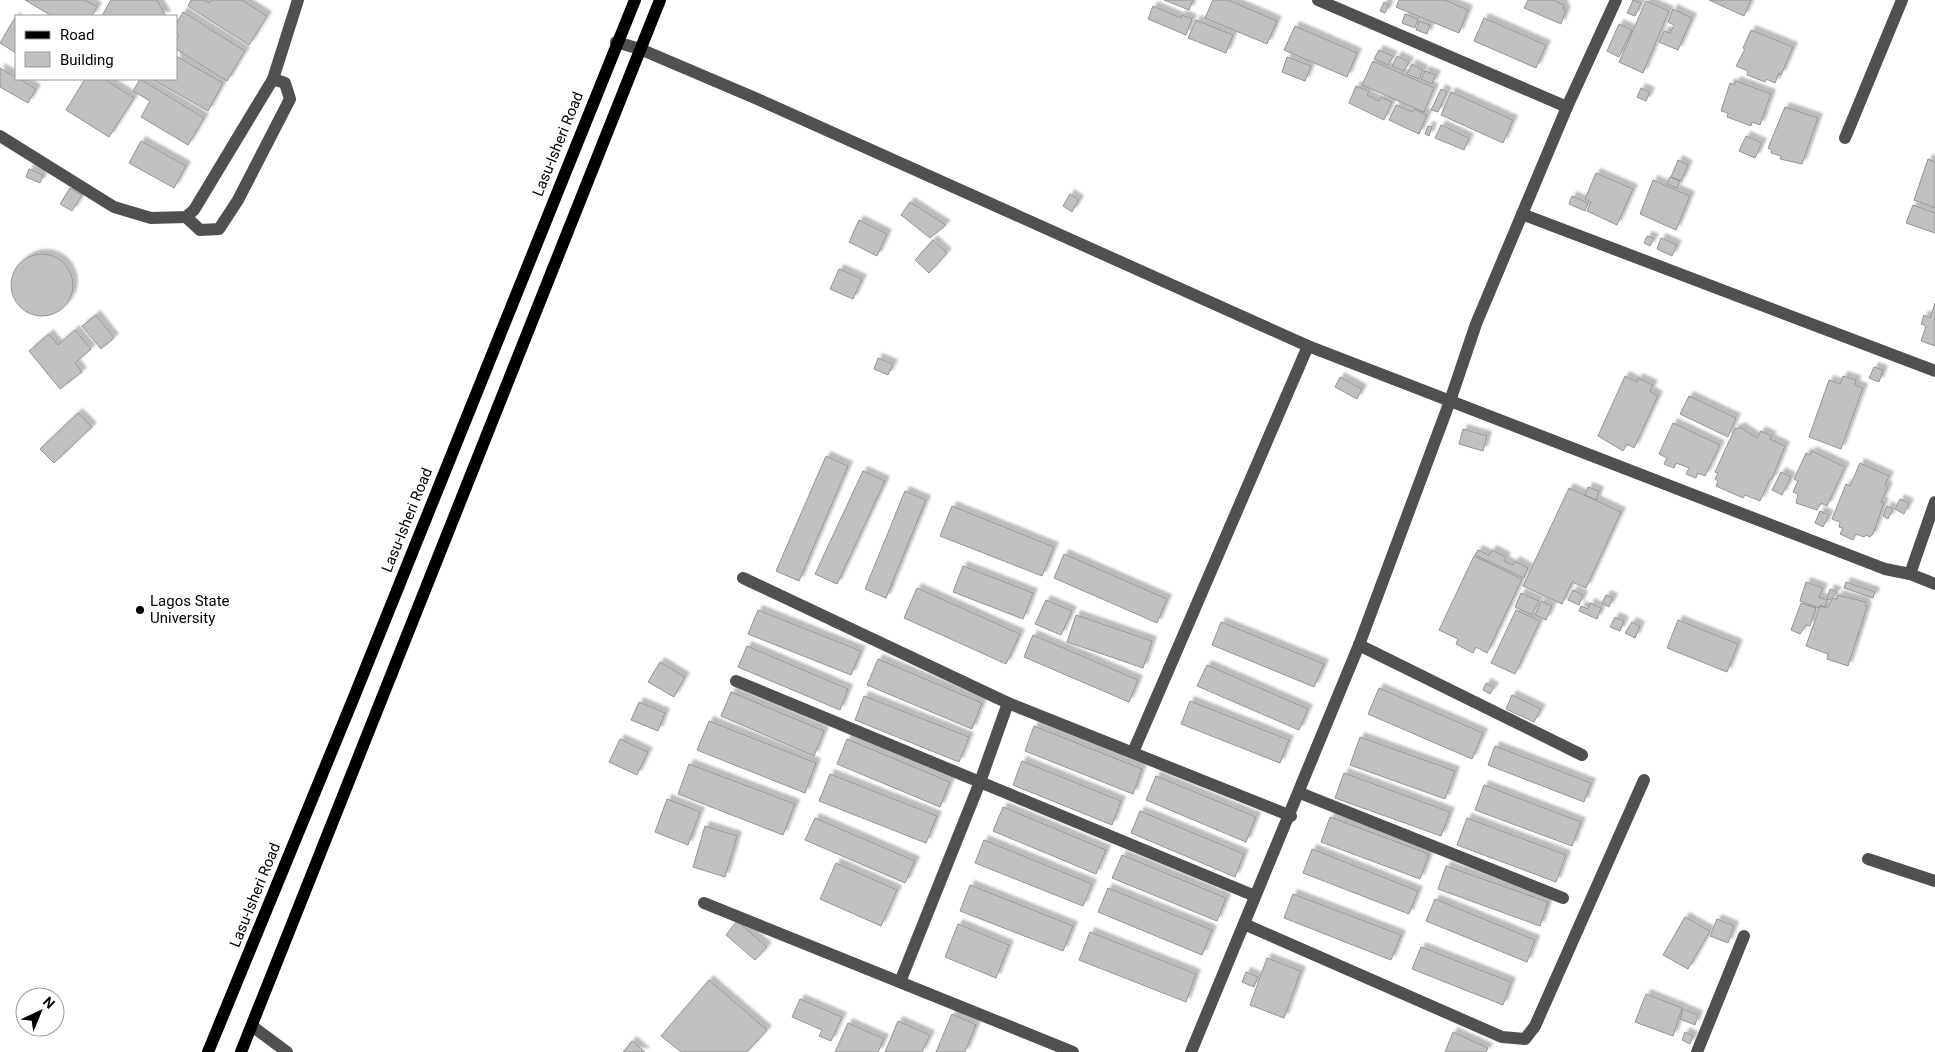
<svg xmlns="http://www.w3.org/2000/svg" width="1935" height="1052" viewBox="0 0 1935 1052" font-family="Roboto,sans-serif">
	<defs>
		<filter id="shadow"><feDropShadow dx="4.5" dy="-4.5" stdDeviation="1" flood-color="#0004"/></filter>
	</defs>
	<rect width="100%" height="100%" fill="#fff"/>
	<g fill="#c0c0c0" stroke="#949494" filter="url(#shadow)">
		<polygon points="25,0 85,0 97,7 92,16 52,16"/>
		<polygon points="157,0 166,16 102,16 111,0"/>
		<polygon points="191,0 205,0 209,3 211,0 242,0 267,16 249,45 188,6"/>
		<polygon points="1164,0 1193,0 1189,10"/>
		<polygon points="1213,0 1228,0 1277,21 1267,44 1205,18"/>
		<polygon points="1399,0 1445,0 1468,10 1459,33 1396,7"/>
		<polygon points="1528,0 1553,0 1564,5 1563,9 1566,10 1561,24 1524,8"/>
		<polygon points="1633,0 1641,3 1635,16 1627,13"/>
		<polygon points="1709,0 1751,0 1744,16"/>
		<polygon points="1646,1 1669,11 1643,73 1619,62"/>
		<polygon points="1384,2 1389,5 1385,13 1380,11"/>
		<polygon points="1153,6 1181,18 1182,15 1192,19 1186,35 1148,19"/>
		<polygon points="1673,9 1692,18 1678,50 1659,42 1664,31 1670,33 1674,25 1668,22"/>
		<polygon points="183,12 245,51 227,81 176,49 176,40 179,35 176,33 176,24"/>
		<polygon points="1405,14 1418,19 1415,28 1402,23"/>
		<polygon points="16,16 16,53 0,43"/>
		<polygon points="1484,18 1546,45 1536,68 1474,41"/>
		<polygon points="1196,20 1233,35 1226,53 1188,38"/>
		<polygon points="1419,21 1430,25 1427,34 1416,30"/>
		<polygon points="1619,24 1632,30 1619,57 1607,51"/>
		<polygon points="1295,26 1357,53 1347,77 1284,50"/>
		<polygon points="1751,30 1793,47 1781,75 1779,73 1775,83 1766,79 1765,82 1747,75 1748,71 1736,66 1745,49 1743,48"/>
		<polygon points="1379,50 1393,56 1388,65 1374,59"/>
		<polygon points="176,56 223,83 208,111 152,79 176,79"/>
		<polygon points="1397,56 1409,62 1404,71 1392,66"/>
		<polygon points="1287,57 1311,66 1305,81 1282,72"/>
		<polygon points="1373,61 1434,88 1424,112 1362,85"/>
		<polygon points="1412,64 1423,70 1419,79 1407,74"/>
		<polygon points="0,68 36,89 28,103 0,87"/>
		<polygon points="1425,71 1436,75 1432,84 1421,79"/>
		<polygon points="85,79 104,79 134,98 109,137 66,110"/>
		<polygon points="140,79 204,118 188,145 141,117 150,101 133,91"/>
		<polygon points="1736,81 1771,94 1760,125 1752,122 1751,126 1727,117 1728,113 1721,111 1730,83 1734,85"/>
		<polygon points="1356,86 1369,91 1367,95 1379,101 1381,97 1392,102 1384,120 1349,103"/>
		<polygon points="1641,88 1650,92 1646,101 1637,97"/>
		<polygon points="1441,89 1447,92 1438,112 1431,110"/>
		<polygon points="1451,92 1513,120 1503,143 1441,115"/>
		<polygon points="1396,105 1412,112 1414,109 1427,115 1419,134 1389,120"/>
		<polygon points="1785,107 1818,118 1802,164 1780,159 1781,156 1771,153 1772,150 1768,148"/>
		<polygon points="1441,125 1469,138 1464,150 1435,138"/>
		<polygon points="1428,126 1432,127 1429,136 1425,134"/>
		<polygon points="1746,136 1762,143 1755,158 1739,151"/>
		<polygon points="141,141 186,166 174,188 129,163"/>
		<polygon points="1928,159 1935,162 1935,208 1914,200"/>
		<polygon points="1678,160 1688,165 1681,181 1671,177"/>
		<polygon points="29,169 43,175 40,183 26,177"/>
		<polygon points="1596,173 1633,189 1617,225 1587,211 1591,202 1585,199"/>
		<polygon points="1670,177 1680,181 1677,188 1667,184"/>
		<polygon points="1653,180 1690,196 1676,230 1640,214"/>
		<polygon points="70,188 82,195 72,211 60,204"/>
		<polygon points="1070,194 1079,200 1072,212 1063,206"/>
		<polygon points="1572,196 1588,203 1585,211 1569,204"/>
		<polygon points="910,202 946,225 930,238 901,215"/>
		<polygon points="1913,205 1935,213 1935,233 1906,223"/>
		<polygon points="859,220 887,234 877,256 849,242"/>
		<polygon points="1647,236 1654,238 1650,246 1644,243"/>
		<polygon points="1661,238 1677,245 1672,256 1657,249"/>
		<polygon points="933,240 947,253 929,273 915,260"/>
		<circle cx="42" cy="285" r="31"/>
		<polygon points="839,269 862,279 853,299 830,289"/>
		<polygon points="1935,303 1935,346 1921,341 1926,326 1921,324 1924,315 1930,318"/>
		<polygon points="96,315 114,338 101,349 82,326"/>
		<polygon points="75,330 91,349 75,363 82,372 60,389 29,351 49,334 58,345"/>
		<polygon points="878,358 893,364 888,375 874,369"/>
		<polygon points="1874,367 1883,370 1879,382 1869,378"/>
		<polygon points="1625,376 1637,382 1638,378 1653,385 1650,391 1658,396 1634,448 1627,444 1623,451 1598,436"/>
		<polygon points="1843,376 1856,380 1855,385 1863,388 1841,449 1809,437 1829,380 1840,384"/>
		<polygon points="1340,377 1362,389 1357,399 1335,387"/>
		<polygon points="1689,396 1736,418 1728,437 1680,414"/>
		<polygon points="78,413 92,427 54,463 40,449"/>
		<polygon points="1673,423 1720,445 1705,476 1698,473 1696,478 1686,474 1689,468 1676,463 1674,468 1664,464 1667,458 1659,454"/>
		<polygon points="1740,427 1757,438 1761,431 1772,436 1770,439 1785,446 1772,479 1770,479 1760,501 1745,495 1743,498 1716,486 1718,481 1715,479 1718,473 1715,472 1735,428 1738,429"/>
		<polygon points="1463,429 1487,436 1483,451 1459,444"/>
		<polygon points="1812,451 1845,467 1827,506 1821,503 1817,510 1796,503 1798,494 1793,492 1798,481 1794,479 1806,453 1810,455"/>
		<polygon points="826,456 848,466 799,581 776,571"/>
		<polygon points="1860,463 1889,476 1885,485 1888,487 1881,502 1884,503 1873,534 1870,537 1866,535 1864,537 1856,534 1853,540 1840,534 1843,528 1839,527 1840,522 1832,519 1846,484 1850,486"/>
		<polygon points="863,471 885,481 837,584 815,574"/>
		<polygon points="1781,472 1791,477 1782,495 1772,490"/>
		<polygon points="1588,487 1599,491 1596,500 1585,495"/>
		<polygon points="1569,488 1621,512 1586,588 1572,582 1562,604 1523,586"/>
		<polygon points="905,491 926,500 886,598 865,589"/>
		<polygon points="1900,499 1909,503 1904,514 1895,509"/>
		<polygon points="952,506 1054,547 1042,576 940,536"/>
		<polygon points="1887,506 1893,509 1888,519 1883,516"/>
		<polygon points="1820,511 1829,515 1823,527 1815,523"/>
		<polygon points="1478,550 1489,555 1492,550 1506,557 1504,561 1513,565 1515,561 1528,568 1524,578 1475,555"/>
		<polygon points="1064,554 1167,599 1157,623 1054,578"/>
		<polygon points="1474,556 1522,579 1487,653 1476,647 1473,653 1456,644 1458,639 1439,630"/>
		<polygon points="963,566 1033,593 1023,619 953,592"/>
		<polygon points="1806,582 1823,588 1819,597 1827,600 1825,607 1820,605 1819,608 1800,601"/>
		<polygon points="1846,582 1875,592 1873,598 1844,588"/>
		<polygon points="917,588 1020,634 1006,664 904,618"/>
		<polygon points="1830,589 1837,592 1830,600 1827,599"/>
		<polygon points="1573,590 1583,595 1579,605 1568,600"/>
		<polygon points="1521,593 1539,601 1532,615 1515,607"/>
		<polygon points="1606,595 1613,598 1609,607 1602,603"/>
		<polygon points="1838,595 1866,602 1865,606 1867,607 1848,666 1827,659 1828,654 1806,646 1820,606 1827,608 1833,598 1837,599"/>
		<polygon points="1046,600 1072,611 1061,635 1035,624"/>
		<polygon points="1541,601 1552,606 1546,620 1535,615"/>
		<polygon points="1590,603 1601,608 1597,619 1579,611 1581,606 1588,609"/>
		<polygon points="1801,603 1816,608 1810,626 1806,625 1800,634 1791,630"/>
		<polygon points="758,610 861,651 851,675 748,634"/>
		<polygon points="1516,610 1540,621 1515,674 1491,663"/>
		<polygon points="1076,615 1152,641 1143,668 1067,642"/>
		<polygon points="1615,617 1624,621 1620,631 1610,627"/>
		<polygon points="1678,620 1738,644 1727,672 1667,648"/>
		<polygon points="1221,622 1324,664 1314,687 1212,645"/>
		<polygon points="1632,622 1640,626 1635,638 1625,633"/>
		<polygon points="1033,635 1138,680 1129,702 1024,657"/>
		<polygon points="747,646 848,689 840,710 738,667"/>
		<polygon points="878,659 982,703 972,729 867,685"/>
		<polygon points="660,662 685,677 674,697 648,682"/>
		<polygon points="1207,665 1308,709 1299,730 1197,686"/>
		<polygon points="1486,683 1494,687 1490,694 1483,690"/>
		<polygon points="1379,688 1483,733 1472,759 1368,714"/>
		<polygon points="731,692 824,731 814,756 721,716"/>
		<polygon points="1512,695 1541,709 1534,722 1506,709"/>
		<polygon points="864,696 969,737 959,762 855,720"/>
		<polygon points="1190,701 1289,740 1280,763 1181,724"/>
		<polygon points="639,702 665,713 658,731 631,720"/>
		<polygon points="709,721 816,763 805,793 697,750"/>
		<polygon points="1034,726 1142,769 1133,794 1025,751"/>
		<polygon points="1360,737 1455,771 1445,799 1350,765"/>
		<polygon points="620,739 648,752 637,775 609,762"/>
		<polygon points="847,739 950,782 940,807 837,764"/>
		<polygon points="1495,746 1591,783 1584,802 1488,765"/>
		<polygon points="1022,761 1121,801 1112,825 1013,785"/>
		<polygon points="689,764 795,804 783,835 678,794"/>
		<polygon points="1344,773 1450,812 1441,836 1335,798"/>
		<polygon points="830,774 937,816 926,843 819,801"/>
		<polygon points="1156,776 1256,817 1246,842 1146,800"/>
		<polygon points="1484,785 1581,822 1572,846 1475,810"/>
		<polygon points="667,799 700,812 688,845 655,832"/>
		<polygon points="1003,807 1106,850 1096,874 993,831"/>
		<polygon points="1140,811 1244,854 1235,877 1131,833"/>
		<polygon points="1330,817 1429,854 1420,879 1321,842"/>
		<polygon points="815,818 915,861 905,883 805,840"/>
		<polygon points="1467,818 1566,855 1556,882 1457,845"/>
		<polygon points="705,826 737,836 725,877 693,867"/>
		<polygon points="984,840 1092,884 1083,906 975,863"/>
		<polygon points="1312,849 1418,891 1409,914 1303,873"/>
		<polygon points="1122,855 1226,898 1217,921 1112,878"/>
		<polygon points="836,863 897,890 881,926 820,899"/>
		<polygon points="1446,866 1548,902 1540,926 1438,889"/>
		<polygon points="970,885 1073,926 1063,951 960,911"/>
		<polygon points="1108,888 1212,930 1202,955 1098,912"/>
		<polygon points="1293,894 1401,935 1391,960 1284,918"/>
		<polygon points="1435,899 1535,940 1527,962 1426,921"/>
		<polygon points="1685,917 1710,931 1688,969 1663,955"/>
		<polygon points="1717,919 1734,926 1728,943 1710,936"/>
		<polygon points="737,921 767,947 755,960 726,935"/>
		<polygon points="958,924 1009,945 996,978 945,957"/>
		<polygon points="1090,932 1196,974 1186,1002 1079,960"/>
		<polygon points="1421,947 1511,982 1503,1005 1412,969"/>
		<polygon points="1267,958 1301,971 1284,1018 1250,1005"/>
		<polygon points="1246,972 1258,977 1254,987 1242,982"/>
		<polygon points="709,980 767,1030 747,1052 681,1052 661,1036"/>
		<polygon points="1646,994 1682,1008 1673,1036 1635,1022"/>
		<polygon points="800,999 842,1017 831,1041 819,1036 822,1030 792,1017"/>
		<polygon points="1683,1009 1698,1015 1695,1025 1680,1019"/>
		<polygon points="952,1014 976,1025 965,1052 936,1052"/>
		<polygon points="898,1021 930,1035 922,1052 885,1052"/>
		<polygon points="848,1023 884,1039 878,1052 835,1052"/>
		<polygon points="1453,1032 1488,1048 1486,1052 1445,1052"/>
		<polygon points="1685,1032 1693,1036 1690,1044 1682,1040"/>
		<polygon points="632,1041 645,1052 623,1052"/>
	</g>
	<g fill="none" stroke-linecap="round" stroke-linejoin="round">
		<g stroke="#505050" stroke-width="12">
			<polyline points="1318,0 1567,107"/>
			<polyline points="616,42 640,49 755,98 1308,346 1885,569 1910,574 1935,502"/>
			<polyline points="0,136 114,207 151,218 186,217 194,210 273,79 298,0"/>
			<polyline points="1845,138 1902,0"/>
			<polyline points="1522,214 1935,371"/>
			<polyline points="186,217 200,230 219,229 238,200 290,99 285,83 273,79"/>
			<polyline points="1910,574 1935,584"/>
			<polyline points="743,578 1008,703 1291,816"/>
			<polyline points="1359,645 1582,755"/>
			<polyline points="736,681 1255,896"/>
			<polyline points="1133,752 1308,346"/>
			<polyline points="1300,793 1563,898"/>
			<polyline points="1868,859 1935,881"/>
			<polyline points="704,903 1073,1052"/>
			<polyline points="1244,924 1502,1037 1525,1039 1535,1026 1644,780"/>
			<polyline points="900,982 980,782 1008,703"/>
			<polyline points="252,1026 287,1052"/>
			<polyline points="1191,1052 1359,645 1450,401 1476,324 1567,107 1616,0"/>
			<polyline points="1697,1052 1744,936"/>
		</g>
		<g stroke="#000" stroke-width="12">
			<polyline points="208,1052 354,697 635,0"/>
			<polyline points="241,1052 660,0"/>
		</g>
	</g>
	<circle fill="#000" stroke="#fff" stroke-width="2" cx="140" cy="610" r="5"/>
	<g text-anchor="middle" dominant-baseline="central" stroke-width="4" stroke-linejoin="round" paint-order="stroke">
		<g font-size="15" fill="#000" stroke="#fff">
			<text transform="translate(558 144) rotate(-68)">Lasu-Isheri Road</text>
			<text transform="translate(407 520) rotate(-68)">Lasu-Isheri Road</text>
			<text transform="translate(255 895) rotate(-68)">Lasu-Isheri Road</text>
		</g>
		<g font-size="15" fill="#000" stroke="#fff" text-anchor="start">
			<text x="150" y="601">Lagos State<tspan x="150" dy="17">University</tspan></text>
		</g>
	</g>
	<rect x="15" y="15" width="162" height="65" fill="#ffffff" stroke="#999999"/>
	<rect x="25" y="31" width="25" height="8" fill="#000000" stroke="#999999"/>
	<text x="60" y="40" font-size="15" fill="#000000">Road</text>
	<rect x="25" y="52" width="25" height="15" fill="#c0c0c0" stroke="#999999"/>
	<text x="60" y="65" font-size="15" fill="#000000">Building</text>
	<g transform="translate(40 1012) rotate(44)"><circle r="24" fill="#ffffff" stroke="#999999"/>
	<path d="M0-4L9 19L0 12L-9 19Z" fill="#000000"/>
	<text y="-8" font-size="14" font-weight="bold" text-anchor="middle" fill="#000000">N</text>
	</g>
</svg>
